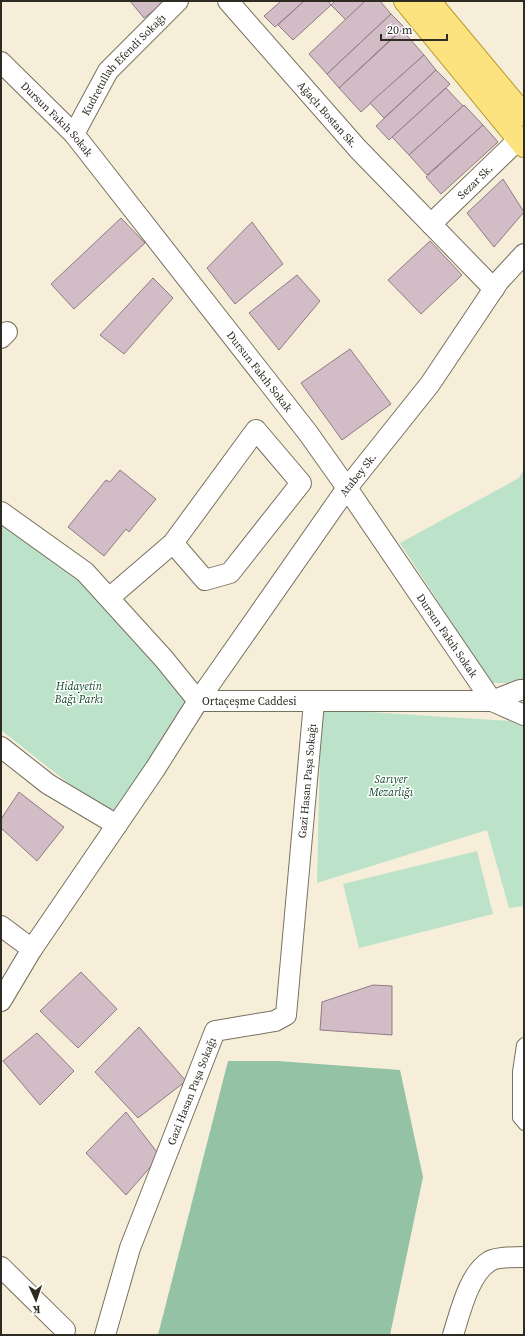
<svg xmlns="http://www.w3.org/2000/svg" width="525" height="1336" viewBox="0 0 525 1336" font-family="'Source Serif 4',serif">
	<rect width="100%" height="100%" fill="#f7eeda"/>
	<g fill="#bce3c9">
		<polygon points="524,469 524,683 491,683 400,543 519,478"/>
		<polygon points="1,517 86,585 192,701 115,820 1,730"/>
		<polygon points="321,709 524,722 524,906 509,908 487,830 317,883"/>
		<polygon points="477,851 493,914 359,948 343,884"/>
	</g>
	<polygon fill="#93c2a4" points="228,1061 278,1061 400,1070 423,1177 390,1335 158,1335"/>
	<g fill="#d2bcc6" stroke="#8f7b84">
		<polygon points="130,1 166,1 144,18"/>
		<polygon points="281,1 302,1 303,2 275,27 264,16"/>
		<polygon points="304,1 328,1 331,5 293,40 278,25"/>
		<polygon points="335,1 365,1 346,20 331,5"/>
		<polygon points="365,1 380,1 391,14 327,74 309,54"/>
		<polygon points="391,14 404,27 339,88 327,74"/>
		<polygon points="402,30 424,55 361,112 339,88"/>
		<polygon points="424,55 436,70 384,118 370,103"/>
		<polygon points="436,70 450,84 389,140 376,126"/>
		<polygon points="446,88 463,106 409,155 392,137"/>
		<polygon points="464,105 483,125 427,175 409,155"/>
		<polygon points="483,125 498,142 441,194 426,177"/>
		<polygon points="503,179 524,212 494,247 467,213"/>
		<polygon points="121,218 145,243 74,309 51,284"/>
		<polygon points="252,222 283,264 235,304 207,268"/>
		<polygon points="430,241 462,275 421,314 388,280"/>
		<polygon points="297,275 320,301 279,350 249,313"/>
		<polygon points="153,278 173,298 124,354 100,335"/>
		<polygon points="350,349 391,404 342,440 301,383"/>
		<polygon points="120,470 156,499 129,532 126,529 104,556 68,527 106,480 110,482"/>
		<polygon points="19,792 64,827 37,861 1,828 1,819"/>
		<polygon points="81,972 117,1009 78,1048 40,1011"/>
		<polygon points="373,985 392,986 392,1035 320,1030 322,1002"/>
		<polygon points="139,1027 186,1081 138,1118 95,1072"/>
		<polygon points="37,1033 74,1071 40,1105 3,1061"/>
		<polygon points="126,1112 160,1156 126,1195 86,1153"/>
	</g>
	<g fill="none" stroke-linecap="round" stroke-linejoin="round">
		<defs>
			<polyline id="lane" points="524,1043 522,1045 518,1072 518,1118 524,1125"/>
			<g id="street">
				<path id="s1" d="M228 1 358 149 494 289"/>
				<path id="s2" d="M1 62 74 134 308 433 347 488 492 701"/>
				<path id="s3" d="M74 134 108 71 178 1"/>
				<path id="s4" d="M431 224 519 139"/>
				<polyline points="1,338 7,332"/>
				<path id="s5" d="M1 512 85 572 164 659 198 701H492L524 715"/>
				<polyline points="109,598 173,543 205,580 230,573 301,483 256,430 173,543"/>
				<polyline points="492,701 520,690 524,690"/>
				<polyline points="1,747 48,784 117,825"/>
				<polyline points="1,926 32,949"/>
				<path id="s6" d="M1 1001 32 949 155 769 198 701 347 488 430 384 499 281 524 254"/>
				<polyline points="1,1267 65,1330"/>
				<path id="s7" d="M105 1335 130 1248 215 1031 275 1021 286 1015 314 702"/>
				<path d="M453 1335C460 1313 469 1273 490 1261 496 1257 517 1257 524 1257"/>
			</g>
			<g id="primary">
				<polyline points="405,1 524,146"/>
				<polyline points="429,1 524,115"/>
			</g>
		</defs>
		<use href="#lane" stroke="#79715f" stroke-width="12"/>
		<use href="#street" stroke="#79715f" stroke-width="22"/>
		<use href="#primary" stroke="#b39628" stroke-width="24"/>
		<use href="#lane" stroke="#fff" stroke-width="10"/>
		<use href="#street" stroke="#fff" stroke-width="20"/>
		<use href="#primary" stroke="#fce37f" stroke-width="22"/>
	</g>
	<g text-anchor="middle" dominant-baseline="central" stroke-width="3" stroke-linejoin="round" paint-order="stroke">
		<g font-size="11" fill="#2e2b23" stroke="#fff">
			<text stroke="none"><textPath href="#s3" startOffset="86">Kudretullah Efendi Sokağı</textPath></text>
			<text stroke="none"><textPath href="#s1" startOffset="151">Ağaçlı Bostan Sk.</textPath></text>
			<text stroke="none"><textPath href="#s2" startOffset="80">Dursun Fakıh Sokak</textPath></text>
			<text stroke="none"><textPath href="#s4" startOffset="61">Sezar Sk.</textPath></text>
			<text stroke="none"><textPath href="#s2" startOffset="404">Dursun Fakıh Sokak</textPath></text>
			<text stroke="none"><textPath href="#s6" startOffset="636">Atabey Sk.</textPath></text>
			<text stroke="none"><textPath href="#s2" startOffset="728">Dursun Fakıh Sokak</textPath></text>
			<text stroke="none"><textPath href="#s5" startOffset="326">Ortaçeşme Caddesi</textPath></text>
			<text stroke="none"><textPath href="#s7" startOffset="632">Gazi Hasan Paşa Sokağı</textPath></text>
			<text stroke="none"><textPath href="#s7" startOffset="259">Gazi Hasan Paşa Sokağı</textPath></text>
		</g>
		<g font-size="11" font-style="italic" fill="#0e472a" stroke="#fff">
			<text x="79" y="686">Hidayetin<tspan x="79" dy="13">Bağı Parkı</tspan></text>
			<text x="391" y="779">Sarıyer<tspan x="391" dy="13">Mezarlığı</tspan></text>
		</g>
	</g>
	<rect width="525" height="1336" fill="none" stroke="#2e2b23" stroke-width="4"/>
	<g transform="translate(36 1300) rotate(177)" stroke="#ffffff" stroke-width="3" paint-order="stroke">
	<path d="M0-3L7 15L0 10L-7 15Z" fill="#2e2b23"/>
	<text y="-6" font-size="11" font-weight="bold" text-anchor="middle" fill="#2e2b23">K</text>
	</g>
	<path d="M381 34v6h66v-6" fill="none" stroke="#2e2b23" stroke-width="2"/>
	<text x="387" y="34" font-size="12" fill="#2e2b23" stroke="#ffffff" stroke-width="3" paint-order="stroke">20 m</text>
</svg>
